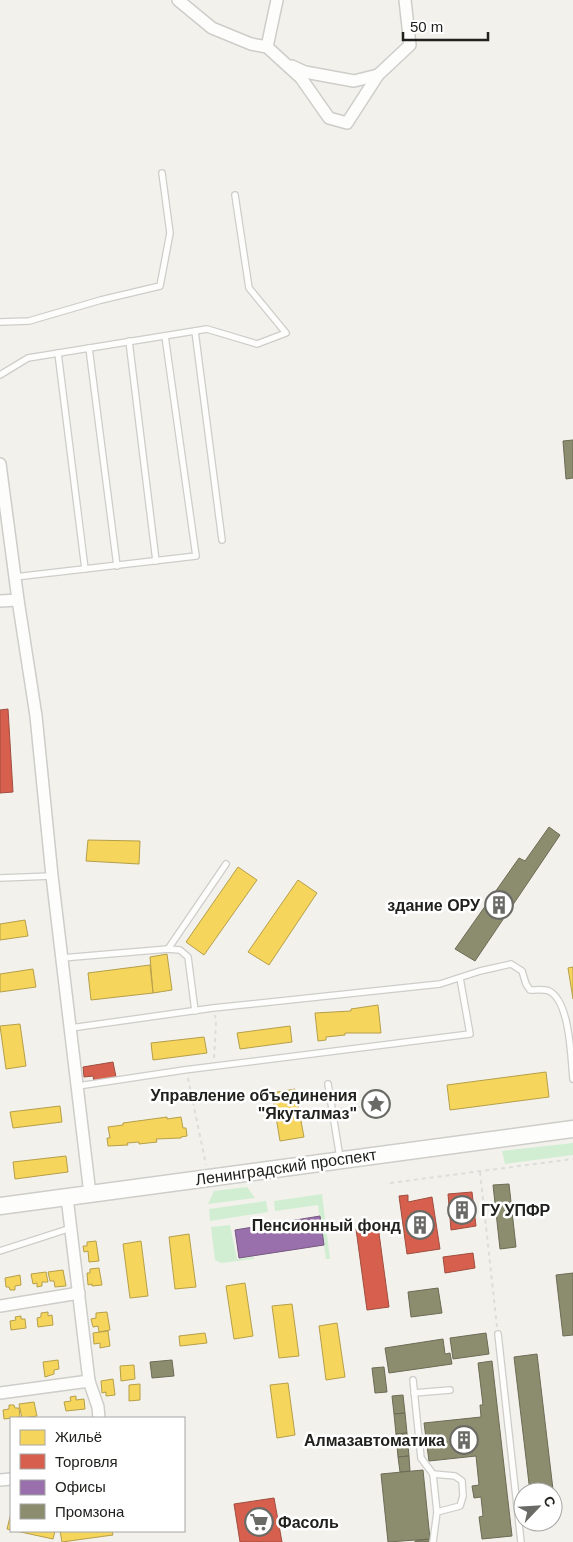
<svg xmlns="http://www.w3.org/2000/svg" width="573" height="1542" viewBox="0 0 573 1542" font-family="Helvetica,sans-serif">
	<rect width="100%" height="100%" fill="#f2f1ec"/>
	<g fill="#d2eed2">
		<polygon points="573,1143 573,1155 505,1164 502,1151"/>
		<polygon points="247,1187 255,1198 208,1204 214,1191"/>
		<polygon points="322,1194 330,1259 326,1259 318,1205 275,1211 274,1201"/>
		<polygon points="266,1201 268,1212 210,1221 209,1209"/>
		<polygon points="230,1225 237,1259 254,1257 254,1259 221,1263 215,1260 211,1227"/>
	</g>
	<g fill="#f6d55c" stroke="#b69f49">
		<polygon points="88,840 140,841 139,864 86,861"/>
		<polygon points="238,867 257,880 204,955 186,942"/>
		<polygon points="298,880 317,893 269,965 248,952"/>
		<polygon points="25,920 28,936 0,940 0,924"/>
		<polygon points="167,954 172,990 153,993 150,957"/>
		<polygon points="150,965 153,993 91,1000 88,973"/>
		<polygon points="573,967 573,999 568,968"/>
		<polygon points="33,969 36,987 0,992 0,974"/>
		<polygon points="378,1005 381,1033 345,1033 345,1035 326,1037 326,1040 318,1041 315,1013 351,1011 351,1009"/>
		<polygon points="20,1024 26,1066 6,1069 0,1026"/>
		<polygon points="290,1026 292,1042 240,1049 237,1033"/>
		<polygon points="204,1037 207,1053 153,1060 151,1043"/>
		<polygon points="546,1072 549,1097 450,1110 447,1085"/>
		<polygon points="295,1089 304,1137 280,1141 272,1093"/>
		<polygon points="60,1106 62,1122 13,1128 10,1112"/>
		<polygon points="167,1117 167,1119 181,1117 183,1128 186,1128 187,1136 181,1137 181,1138 156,1139 157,1142 139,1144 139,1142 127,1143 128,1145 108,1146 107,1138 110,1138 108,1127 123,1125 123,1123"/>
		<polygon points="66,1156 68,1172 15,1179 13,1162"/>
		<polygon points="189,1234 196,1287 175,1289 169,1237"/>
		<polygon points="96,1241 99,1261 89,1262 88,1251 84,1252 83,1246 87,1246 87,1242"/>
		<polygon points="141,1241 148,1296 130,1298 123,1244"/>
		<polygon points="99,1268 102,1285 92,1286 92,1284 88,1285 87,1273 90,1273 90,1269"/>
		<polygon points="63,1270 66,1286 55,1287 54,1281 50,1281 48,1272"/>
		<polygon points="46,1272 48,1282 42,1282 42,1286 37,1287 37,1283 33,1284 31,1274"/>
		<polygon points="20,1275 21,1285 15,1286 15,1290 10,1290 9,1287 6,1287 5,1278"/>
		<polygon points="245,1283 253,1336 234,1339 226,1286"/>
		<polygon points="292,1304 299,1356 279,1358 272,1306"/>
		<polygon points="48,1312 48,1316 52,1315 53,1325 38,1327 37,1318 41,1317 41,1313"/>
		<polygon points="107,1312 110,1330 99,1332 98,1326 93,1327 91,1319 96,1318 96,1313"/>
		<polygon points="21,1316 21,1319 25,1319 26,1328 11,1330 10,1321 16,1320 15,1317"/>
		<polygon points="337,1323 345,1377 326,1380 319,1326"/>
		<polygon points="108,1331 110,1346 100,1348 100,1343 94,1344 93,1333"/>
		<polygon points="205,1333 207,1343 180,1346 179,1336"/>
		<polygon points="58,1360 59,1369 54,1370 54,1374 45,1377 43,1362"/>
		<polygon points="134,1365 135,1379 121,1381 120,1366"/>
		<polygon points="113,1379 115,1395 106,1396 106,1392 102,1393 101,1381"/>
		<polygon points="288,1383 295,1435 277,1438 270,1385"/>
		<polygon points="140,1384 140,1400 129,1401 129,1385"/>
		<polygon points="76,1396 76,1400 84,1399 85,1409 66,1411 64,1402 71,1401 70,1397"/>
		<polygon points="34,1402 37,1416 22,1418 19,1404"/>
		<polygon points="9,1405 14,1405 15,1408 19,1408 20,1417 4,1419 3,1410 9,1409"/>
		<polygon points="11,1513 11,1530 7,1529"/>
		<polygon points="16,1531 55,1531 53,1539"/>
		<polygon points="60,1531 112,1531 113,1535 62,1542"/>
	</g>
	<g fill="#d6604d" stroke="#a04d3f">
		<polygon points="8,709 13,792 0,793 0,710"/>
		<polygon points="113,1062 116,1077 94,1081 93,1076 84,1077 83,1067"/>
		<polygon points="472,1192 476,1226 451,1230 448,1194"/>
		<polygon points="408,1195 408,1202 432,1197 440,1249 407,1254 399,1196"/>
		<polygon points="378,1226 389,1307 367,1310 356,1229"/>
		<polygon points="473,1253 475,1268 445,1273 443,1257"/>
		<polygon points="274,1498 282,1542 240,1542 234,1504"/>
	</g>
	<polygon fill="#9970ab" stroke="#755881" points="320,1216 324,1245 239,1258 235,1230"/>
	<g fill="#8c8c6e" stroke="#6c6c56">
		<polygon points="573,440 573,478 566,479 563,441"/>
		<polygon points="549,827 560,835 475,961 455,949 519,858 525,861"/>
		<polygon points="509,1184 516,1247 500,1249 493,1185"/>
		<polygon points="573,1273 573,1335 563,1336 556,1275"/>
		<polygon points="438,1288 442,1313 411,1317 408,1292"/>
		<polygon points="486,1333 489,1354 453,1359 450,1338"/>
		<polygon points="443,1339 445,1354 450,1353 452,1364 389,1373 385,1348"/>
		<polygon points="537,1354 554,1498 553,1492 530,1492 514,1357"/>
		<polygon points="172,1360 174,1376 152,1378 150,1362"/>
		<polygon points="492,1361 512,1536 482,1539 479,1517 483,1516 481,1497 474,1498 472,1486 479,1485 476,1456 429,1461 424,1423 481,1417 480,1405 483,1405 478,1363"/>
		<polygon points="384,1367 387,1392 375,1393 372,1368"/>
		<polygon points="403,1395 405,1413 394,1414 392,1396"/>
		<polygon points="405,1413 407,1433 396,1434 394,1414"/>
		<polygon points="407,1433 409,1456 398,1457 396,1434"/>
		<polygon points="409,1456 410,1471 400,1472 398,1457"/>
		<polygon points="423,1470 430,1539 388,1542 381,1474"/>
		<polygon points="430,1539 430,1542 415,1542 415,1541"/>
	</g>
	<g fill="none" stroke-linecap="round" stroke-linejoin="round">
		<defs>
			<g id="service">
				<polyline points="0,322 29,321 101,300 160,286 170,233 162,173"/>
				<polyline points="195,331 222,540"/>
				<polyline points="129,341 156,561"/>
				<polyline points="89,348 117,566"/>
				<polyline points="58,353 85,569"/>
				<polyline points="0,375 28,358 207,329 257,344 286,333 249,288 235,195"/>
				<polyline points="15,577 196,556 165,336"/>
				<polyline points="0,878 52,876"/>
				<polyline points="168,949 226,864"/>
				<polyline points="62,958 168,949 180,950 188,957 195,1011"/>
				<path d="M71 1028 213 1008 440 984 480 971 511 964 522 971 526 984 530 990C535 990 544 989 549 991 570 1001 571 1058 573 1079"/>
				<polyline points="328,1084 340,1158"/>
				<polyline points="78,1086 184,1070 470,1034 460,978"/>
				<polyline points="0,1251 71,1228"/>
				<polyline points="498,1334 521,1542"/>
				<polyline points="413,1380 421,1458 433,1474 455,1476 462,1481 463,1496 460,1506 437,1512 433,1542"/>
				<polyline points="414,1393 450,1390"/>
				<polyline points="433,1474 437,1512"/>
			</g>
			<g id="minor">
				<polyline points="178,0 212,28 251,44 267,47 301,78 329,118 347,123 378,75 410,45 405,0"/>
				<polyline points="267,47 277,0"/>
				<polyline points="292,66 305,72 354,81 378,75"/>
				<polyline points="0,464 18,600 36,716 52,876 90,1194"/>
				<polyline points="0,601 18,600"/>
				<polyline points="67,1197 89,1381 98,1407 99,1418"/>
				<polyline points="0,1306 79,1293"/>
				<polyline points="0,1393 89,1381"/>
				<polyline points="0,1480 11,1479"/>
			</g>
			<polyline id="secondary" points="0,1206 573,1129"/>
		</defs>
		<use href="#service" stroke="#cecdc9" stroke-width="8"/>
		<use href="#minor" stroke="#cecdc9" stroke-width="14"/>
		<use href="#secondary" stroke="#cecdc9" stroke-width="19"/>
		<g stroke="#dddddb" stroke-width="2" stroke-dasharray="4 4" stroke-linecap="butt">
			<polyline points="214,1058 216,1023 215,1015"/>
			<polyline points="188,1078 206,1165"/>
			<polyline points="296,1095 321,1092"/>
			<polyline points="340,1109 369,1106"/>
			<polyline points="480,1172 497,1327"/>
			<polyline points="390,1183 573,1159"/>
		</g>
		<use href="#service" stroke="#fdfdfc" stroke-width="5.5"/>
		<use href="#minor" stroke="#fdfdfc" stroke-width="11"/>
		<use href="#secondary" stroke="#fdfdfc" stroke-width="16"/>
	</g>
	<defs>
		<symbol id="building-ring" viewBox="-11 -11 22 22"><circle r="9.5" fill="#fff" stroke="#6a6a66" stroke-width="1.5"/><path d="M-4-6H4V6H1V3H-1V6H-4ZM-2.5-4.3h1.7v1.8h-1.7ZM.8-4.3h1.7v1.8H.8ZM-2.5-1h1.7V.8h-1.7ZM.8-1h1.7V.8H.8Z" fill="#6a6a66"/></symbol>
		<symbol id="sight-ring" viewBox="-11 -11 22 22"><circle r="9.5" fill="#fff" stroke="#6a6a66" stroke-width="1.5"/><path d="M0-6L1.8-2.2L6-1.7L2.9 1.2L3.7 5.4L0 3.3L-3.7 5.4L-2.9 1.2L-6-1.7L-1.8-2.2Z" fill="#6a6a66"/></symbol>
		<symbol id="supermarket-ring" viewBox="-11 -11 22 22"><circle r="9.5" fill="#fff" stroke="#6a6a66" stroke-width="1.5"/><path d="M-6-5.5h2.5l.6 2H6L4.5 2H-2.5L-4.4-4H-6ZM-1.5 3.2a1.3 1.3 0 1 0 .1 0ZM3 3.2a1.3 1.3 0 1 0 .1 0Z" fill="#6a6a66"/></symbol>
	</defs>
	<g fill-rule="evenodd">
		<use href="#building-ring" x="483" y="889" width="32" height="32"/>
		<use href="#sight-ring" x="360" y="1088" width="32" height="32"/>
		<use href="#building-ring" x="446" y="1194" width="32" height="32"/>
		<use href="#building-ring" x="404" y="1209" width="32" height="32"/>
		<use href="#building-ring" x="448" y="1424" width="32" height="32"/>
		<use href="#supermarket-ring" x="243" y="1506" width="32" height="32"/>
	</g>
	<g text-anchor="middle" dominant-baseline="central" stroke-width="5" stroke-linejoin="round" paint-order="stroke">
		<g font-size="16" font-weight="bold" fill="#21211e" stroke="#fff" text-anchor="end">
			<text x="480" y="905">здание ОРУ</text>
			<text x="357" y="1095">Управление объединения<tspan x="357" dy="18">"Якуталмаз"</tspan></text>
			<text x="481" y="1210" text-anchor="start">ГУ УПФР</text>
			<text x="401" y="1225">Пенсионный фонд</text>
			<text x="445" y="1440">Алмазавтоматика</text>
			<text x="278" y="1522" text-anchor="start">Фасоль</text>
		</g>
		<g font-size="16" fill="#21211e" stroke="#fff">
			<text transform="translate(286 1167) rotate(-8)">Ленинградский проспект</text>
		</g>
	</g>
	<rect x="10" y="1417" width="175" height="115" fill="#ffffff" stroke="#a6a6a5"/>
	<rect x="20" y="1430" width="25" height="15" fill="#f6d55c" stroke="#a6a6a5"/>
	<text x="55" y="1442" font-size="15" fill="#21211e">Жильё</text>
	<rect x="20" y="1454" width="25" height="15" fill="#d6604d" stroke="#a6a6a5"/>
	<text x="55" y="1467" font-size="15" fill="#21211e">Торговля</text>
	<rect x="20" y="1480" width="25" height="15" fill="#9970ab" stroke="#a6a6a5"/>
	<text x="55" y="1492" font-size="15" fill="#21211e">Офисы</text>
	<rect x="20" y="1504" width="25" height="15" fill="#8c8c6e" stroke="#a6a6a5"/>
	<text x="55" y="1517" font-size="15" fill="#21211e">Промзона</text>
	<g transform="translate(538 1507) rotate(65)"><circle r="24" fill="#ffffff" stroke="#a6a6a5"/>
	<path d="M0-4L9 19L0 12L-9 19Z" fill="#6a6a66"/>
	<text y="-8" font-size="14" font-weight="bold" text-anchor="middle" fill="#21211e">С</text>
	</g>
	<path d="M403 32v8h85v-8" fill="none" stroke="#21211e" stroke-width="2.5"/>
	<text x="410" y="32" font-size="15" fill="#21211e" stroke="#ffffff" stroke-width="4" paint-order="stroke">50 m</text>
</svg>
